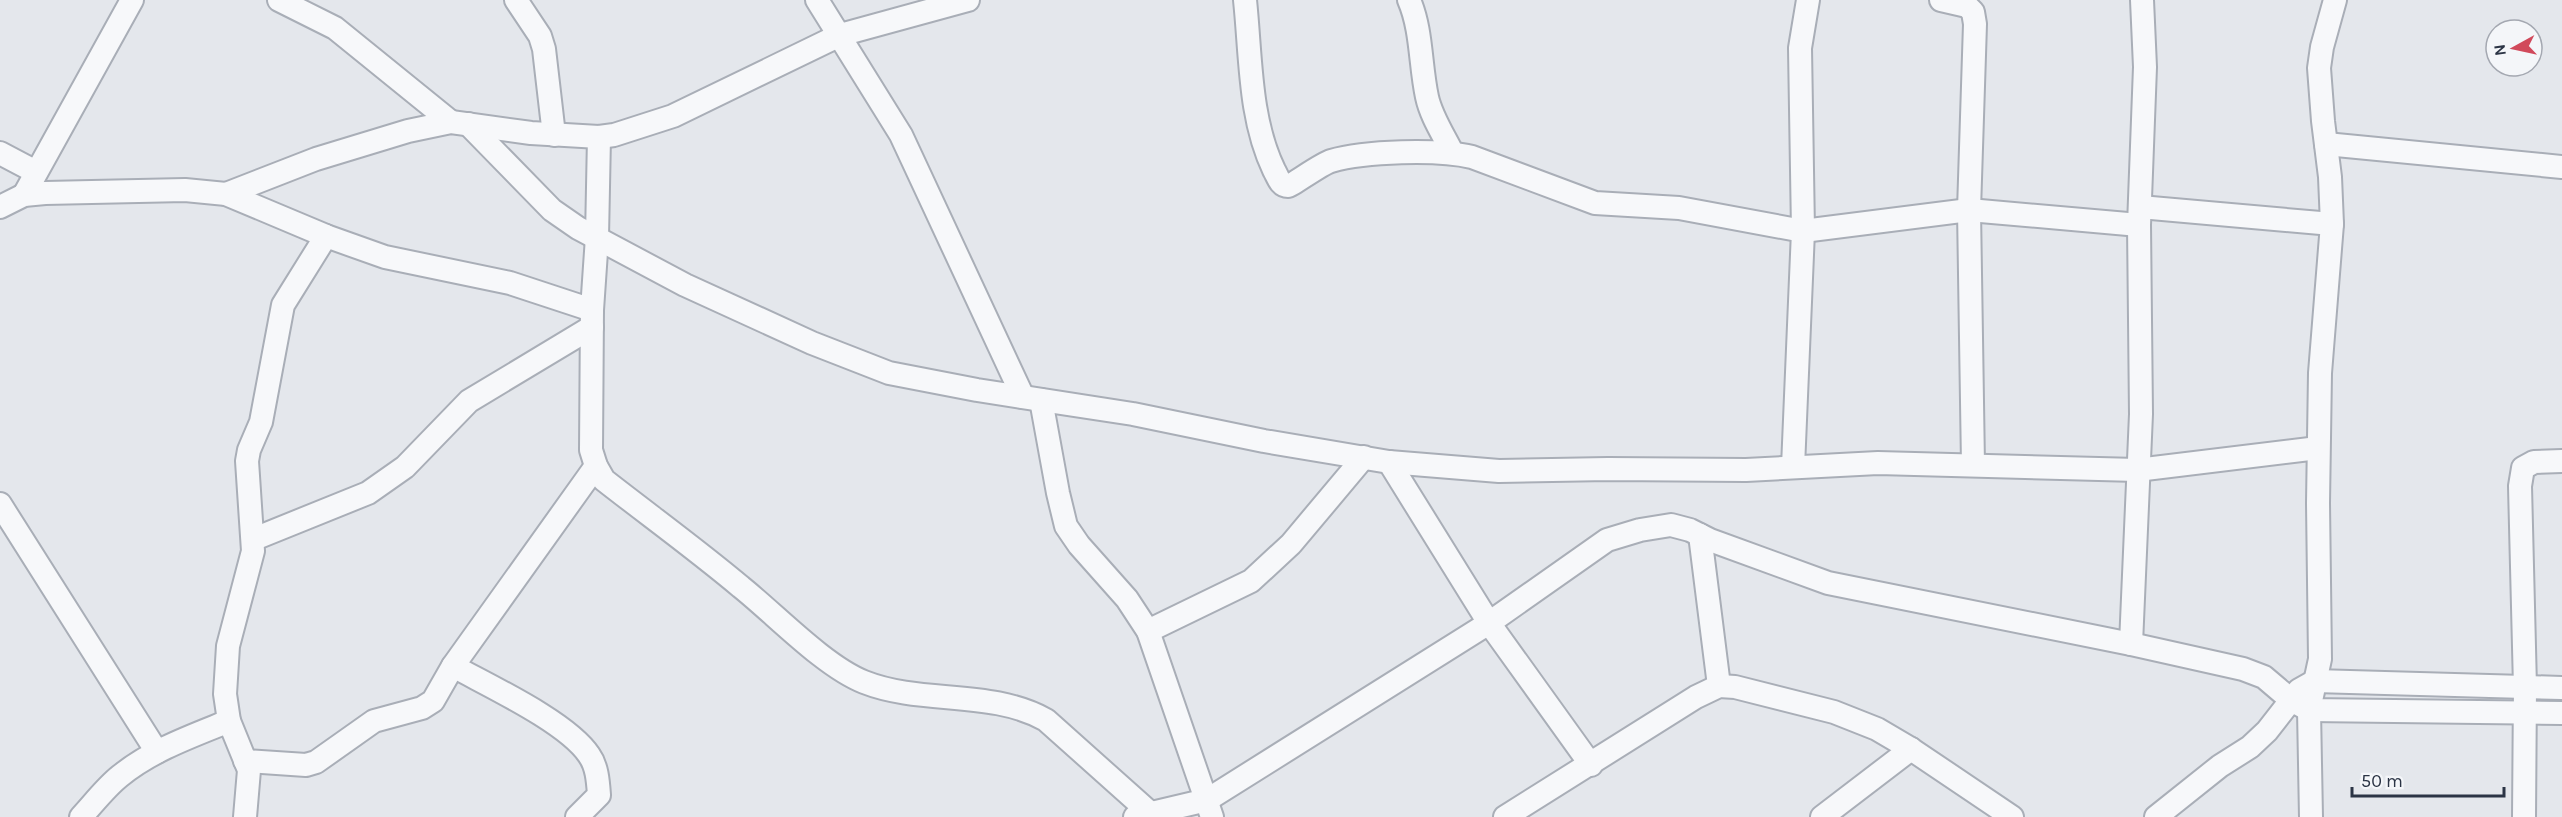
<svg xmlns="http://www.w3.org/2000/svg" width="2562" height="817" viewBox="0 0 2562 817" font-family="Karla,sans-serif">
	<rect width="100%" height="100%" fill="#e4e7ec"/>
	<g fill="none" stroke-linecap="round" stroke-linejoin="round">
		<defs>
			<g id="street">
				<polyline points="279,0 335,28 451,122"/>
				<polyline points="516,0 540,36 544,49 554,135"/>
				<polyline points="817,0 901,135 1023,397"/>
				<path d="M1245 0C1251 57 1249 118 1274 170 1278 177 1280 186 1288 186 1291 186 1321 164 1331 161 1365 151 1438 149 1472 157L1595 203 1679 208 1803 231 1969 210 2139 225"/>
				<path d="M1409 0C1422 30 1420 65 1427 97 1431 116 1443 134 1452 152"/>
				<polyline points="1941,0 1967,6 1973,12 1975,24 1969,210 1973,465"/>
				<polyline points="468,124 552,210 578,228 685,285 812,343 889,373 977,390 1133,414 1264,441 1389,462 1499,471 1608,469 1746,470 1878,463 2137,470 2318,448"/>
				<path d="M599 137 597 237 592 310 591 450 596 466 604 480C650 516 697 550 741 587 776 615 824 666 864 682 922 705 991 689 1046 720L1149 812"/>
				<polyline points="2326,144 2562,167"/>
				<polyline points="0,153 36,172"/>
				<polyline points="226,194 316,159 408,131 451,122 531,133 599,137 614,135 673,116 840,35 968,0"/>
				<polyline points="24,195 132,0"/>
				<polyline points="0,207 24,195 45,193 185,190 226,194 326,236 385,257 510,283 592,310"/>
				<polyline points="2140,207 2332,224"/>
				<polyline points="1041,400 1058,493 1066,526 1079,545 1127,599 1148,631 1212,817"/>
				<polyline points="1389,462 1489,623 1591,765"/>
				<polyline points="1793,467 1803,231 1800,48 1808,0"/>
				<polyline points="0,504 157,752"/>
				<polyline points="1700,535 1719,686"/>
				<polyline points="254,539 368,493 405,467 469,401 592,327"/>
				<polyline points="1148,631 1251,581 1291,544 1364,457"/>
				<polyline points="2131,644 2141,414 2139,225 2145,67 2142,0"/>
				<path d="M453 666C489 686 567 722 589 755 597 766 598 781 599 795L577 817"/>
				<polyline points="245,761 306,765 316,762 374,721 422,708 433,701 453,666 596,466"/>
				<path d="M81 817C94 803 106 787 120 776 152 750 192 736 229 721"/>
				<polyline points="245,817 249,770 229,721 225,694 228,646 253,551 247,461 249,450 261,422 283,305 326,236"/>
				<polyline points="1135,817 1207,800 1489,623 1607,540 1640,530 1671,525 1690,530 1710,540 1828,583 2131,644 2243,669 2264,677 2291,700 2309,710 2562,713"/>
				<polyline points="1505,817 1696,697 1719,686 1735,687 1834,712 1877,729 1911,749 2012,817"/>
				<polyline points="1822,817 1911,749"/>
				<polyline points="2156,817 2220,766 2250,747 2267,731 2299,690 2315,681 2562,688"/>
				<polyline points="2311,817 2309,710 2320,659 2318,503 2320,373 2332,224 2330,177 2323,121 2319,68 2322,47 2335,0"/>
				<polyline points="2524,817 2525,687 2520,486 2523,468 2534,462 2562,461"/>
			</g>
		</defs>
		<use href="#street" stroke="#a9aeb7" stroke-width="26"/>
		<use href="#street" stroke="#f7f8fa" stroke-width="22"/>
	</g>
	<g transform="translate(2514 48) rotate(262)"><circle r="28" fill="#f4f6f9" stroke="#a4a8b1" stroke-width="1.5"/>
	<path d="M0-4.5L10 22L0 15L-10 22Z" fill="#d1495b"/>
	<text y="-9" font-size="16" font-weight="bold" text-anchor="middle" fill="#2b3445">N</text>
	</g>
	<path d="M2352 787v9h152v-9" fill="none" stroke="#2b3445" stroke-width="3"/>
	<text x="2361" y="787" font-size="18" fill="#2b3445" stroke="#f4f6f9" stroke-width="4.5" paint-order="stroke">50 m</text>
</svg>
